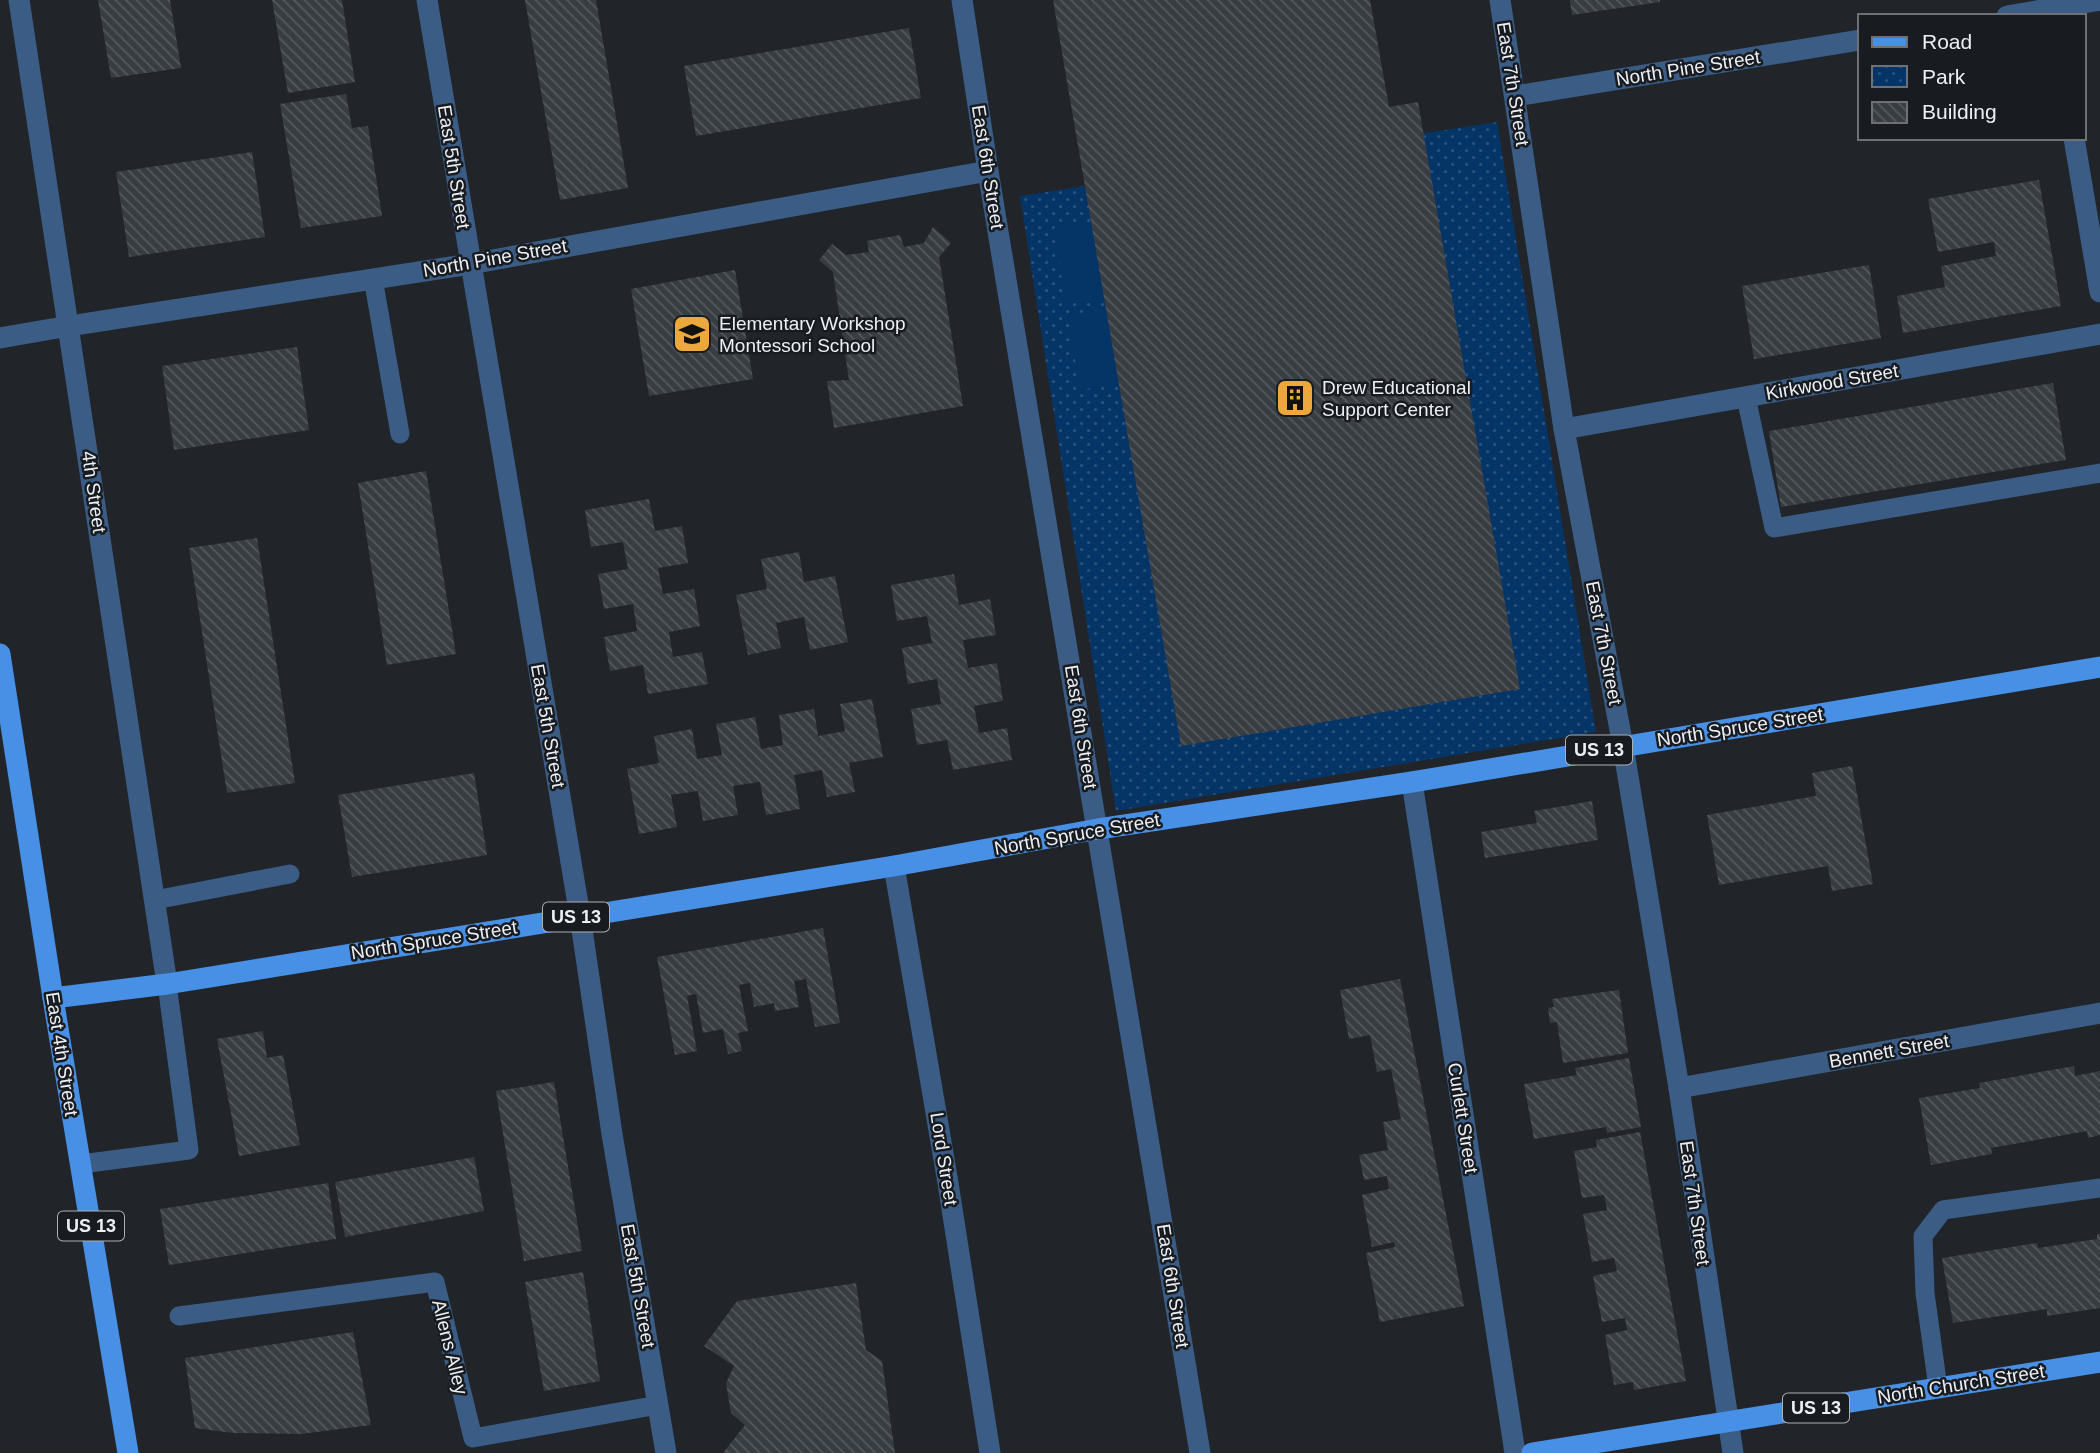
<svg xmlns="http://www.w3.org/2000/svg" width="2100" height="1453" viewBox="0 0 2100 1453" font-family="Arial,sans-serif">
	<defs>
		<pattern id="park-dots" width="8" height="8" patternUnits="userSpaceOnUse" patternTransform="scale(1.75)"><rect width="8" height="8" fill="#053466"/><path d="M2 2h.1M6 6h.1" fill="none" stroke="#2a527c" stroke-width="1.8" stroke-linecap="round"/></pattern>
		<pattern id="building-back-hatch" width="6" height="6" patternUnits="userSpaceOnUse" patternTransform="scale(1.75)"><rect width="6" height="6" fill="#383d42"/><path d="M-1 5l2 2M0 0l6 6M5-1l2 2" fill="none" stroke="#55595e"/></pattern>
	</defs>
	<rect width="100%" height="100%" fill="#21252a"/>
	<polygon fill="url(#park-dots)" points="1497,122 1596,732 1116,811 1020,196"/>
	<g fill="#053466">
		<polygon points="1198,206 1210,281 1066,304 1054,228"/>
		<polygon points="1211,292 1224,367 1080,390 1068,315"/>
	</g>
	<g fill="url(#building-back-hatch)">
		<polygon points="98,0 170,0 181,68 111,78"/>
		<polygon points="272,0 342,0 355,82 288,93"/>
		<polygon points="525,0 596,0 628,188 560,200"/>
		<polygon points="1053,0 1370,0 1389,107 1418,102 1520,689 1181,746"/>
		<polygon points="1570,0 1660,0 1660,2 1572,15"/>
		<polygon points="909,28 921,98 696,136 684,66"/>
		<polygon points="346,94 352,128 368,126 382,216 301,228 280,104"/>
		<polygon points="252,152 265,237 129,257 116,172"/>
		<polygon points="2039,180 2061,306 1903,333 1897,296 1945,287 1941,266 1996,256 1994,242 1938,252 1928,199"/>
		<polygon points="933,227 951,243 939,257 963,406 834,428 827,381 849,380 833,272 819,260 832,244 846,255 869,252 867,241 900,235 904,247 924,243"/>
		<polygon points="1869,265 1881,338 1754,359 1742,286"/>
		<polygon points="735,270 753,379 649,396 631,289"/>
		<polygon points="297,347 309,430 174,450 162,366"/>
		<polygon points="2053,383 2066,460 1781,507 1769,431"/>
		<polygon points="426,471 456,654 387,665 358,483"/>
		<polygon points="649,499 655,531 682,526 688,563 658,568 663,594 694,589 700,626 669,632 673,657 702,652 708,684 648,694 643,665 610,671 604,637 637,631 633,604 604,609 598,574 628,569 623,542 591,547 585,510"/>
		<polygon points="257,538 295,783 227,793 189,548"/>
		<polygon points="799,552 804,582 835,576 848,642 810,650 804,617 776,623 781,648 748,655 736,595 767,589 761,559"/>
		<polygon points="954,574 959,605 990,599 996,635 963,640 968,668 997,663 1003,701 974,706 979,733 1007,728 1012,760 953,770 947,740 917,745 911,709 941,704 937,679 908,684 902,648 932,643 927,616 897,621 891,585"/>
		<polygon points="872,699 883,757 849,763 855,792 827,797 822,770 794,775 800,809 766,815 760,782 733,786 738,815 703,821 698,791 671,795 677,827 639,834 627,769 659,763 654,736 692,729 697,759 722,755 716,724 755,717 761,749 783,745 779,715 814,709 818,736 845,731 840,704"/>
		<polygon points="1852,766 1873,884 1832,891 1828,866 1719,885 1707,815 1816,796 1812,773"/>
		<polygon points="474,773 487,855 352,877 338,795"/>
		<polygon points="1592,801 1598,840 1485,858 1481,832 1537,823 1534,811"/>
		<polygon points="823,928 840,1023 815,1027 806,979 794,981 799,1007 775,1011 774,1003 754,1007 750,983 739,985 748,1031 738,1033 742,1051 728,1054 723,1029 703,1033 696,994 687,996 697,1051 675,1055 657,957"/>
		<polygon points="1400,979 1464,1306 1380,1322 1366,1253 1395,1247 1394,1242 1372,1247 1362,1195 1389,1189 1387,1176 1364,1180 1359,1155 1388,1150 1383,1122 1401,1119 1391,1069 1377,1072 1370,1035 1349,1039 1340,990"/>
		<polygon points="1619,990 1628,1053 1563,1063 1557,1022 1550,1023 1548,1008 1554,1007 1552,999"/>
		<polygon points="263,1031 267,1058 283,1055 300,1145 239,1156 217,1039"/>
		<polygon points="1629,1058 1641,1127 1607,1133 1606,1127 1534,1139 1524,1084 1577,1075 1575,1068"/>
		<polygon points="2074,1066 2075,1076 2100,1071 2100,1135 2088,1138 2087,1131 1991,1148 1992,1154 1931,1165 1919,1098 1980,1088 1979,1083"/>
		<polygon points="554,1082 582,1251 524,1261 496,1091"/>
		<polygon points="1640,1132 1686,1381 1634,1390 1633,1382 1614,1385 1605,1335 1627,1330 1625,1318 1602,1322 1593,1276 1617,1271 1614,1258 1592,1262 1583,1214 1607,1210 1604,1195 1582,1198 1574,1151 1597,1147 1596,1140"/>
		<polygon points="474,1157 484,1211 345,1237 335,1182"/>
		<polygon points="328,1183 336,1239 169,1265 160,1209"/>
		<polygon points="2097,1234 2100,1234 2100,1308 2047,1316 2047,1309 1953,1323 1942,1258 2037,1243 2038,1248 2097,1239"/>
		<polygon points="583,1272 600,1381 544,1391 525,1282"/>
		<polygon points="856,1283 866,1350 882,1361 895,1453 723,1453 745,1425 731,1413 726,1383 734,1366 704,1346 737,1301"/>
		<polygon points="353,1332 371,1425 301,1434 233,1433 195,1428 185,1358"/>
	</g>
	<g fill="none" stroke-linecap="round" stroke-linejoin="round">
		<g stroke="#3a5c85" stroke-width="19">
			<polyline points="373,278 400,434"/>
			<polyline points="1746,397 1774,528 2100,473"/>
			<polyline points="155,900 290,874"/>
			<polyline points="81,1164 189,1150 167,984"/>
			<polyline points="179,1316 435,1282 473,1438 658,1405"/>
			<polyline points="1938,1388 1925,1293 1923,1236 1943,1210 2100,1188"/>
		</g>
		<g stroke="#3a5c85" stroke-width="21">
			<polyline points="19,0 167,984"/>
			<polyline points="427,0 580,916 612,1134 666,1453"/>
			<polyline points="962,0 988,171 1200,1453"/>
			<polyline points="1500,0 1564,429 1623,746 1679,1088 1733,1453"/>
			<polyline points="2007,16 2100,0"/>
			<polyline points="1515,96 1860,40"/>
			<polyline points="2074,138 2100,292"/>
			<polyline points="0,338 69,326 470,264 988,171"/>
			<polyline points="1564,429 2100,334"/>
			<polyline points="1412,782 1515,1453"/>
			<polyline points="894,866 948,1183 990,1453"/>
			<polyline points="1679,1088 2100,1013"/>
		</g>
		<g stroke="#4890e6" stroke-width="21">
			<polyline points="0,654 53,998 128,1453"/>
			<polyline points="53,998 167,984 894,866 1098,829 1412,782 2100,667"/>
			<polyline points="1532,1453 2100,1362"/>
		</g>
	</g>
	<defs>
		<symbol id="school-square" viewBox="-11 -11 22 22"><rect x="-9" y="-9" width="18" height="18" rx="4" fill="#eda83c" stroke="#181c21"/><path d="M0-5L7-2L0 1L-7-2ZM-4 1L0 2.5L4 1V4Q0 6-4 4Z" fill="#111"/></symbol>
		<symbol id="building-square" viewBox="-11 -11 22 22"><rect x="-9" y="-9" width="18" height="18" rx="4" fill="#eda83c" stroke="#181c21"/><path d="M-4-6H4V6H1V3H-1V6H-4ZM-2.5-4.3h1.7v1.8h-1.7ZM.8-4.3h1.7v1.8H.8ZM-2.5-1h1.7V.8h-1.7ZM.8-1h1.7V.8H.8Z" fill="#111"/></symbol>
	</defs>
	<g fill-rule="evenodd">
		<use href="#school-square" x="670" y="312" width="44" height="44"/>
		<use href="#building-square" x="1273" y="376" width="44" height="44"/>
	</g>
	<g text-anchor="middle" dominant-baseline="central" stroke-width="5" stroke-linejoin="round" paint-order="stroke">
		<g fill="#181c21" stroke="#acb0b4" stroke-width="2">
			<rect x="1566" y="735.5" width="66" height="29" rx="5"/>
			<rect x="543" y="902.5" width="66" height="29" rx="5"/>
			<rect x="58" y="1211.5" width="66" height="29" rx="5"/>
			<rect x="1783" y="1393.5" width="66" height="29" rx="5"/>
		</g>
		<g font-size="18" font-weight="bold" fill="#eceff3">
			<text x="1599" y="750">US 13</text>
			<text x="576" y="917">US 13</text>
			<text x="91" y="1226">US 13</text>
			<text x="1816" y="1408">US 13</text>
		</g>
		<g font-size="19" fill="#eceff3" stroke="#181c21">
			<text transform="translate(1688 68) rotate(-9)">North Pine Street</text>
			<text transform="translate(1513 84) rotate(81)">East 7th Street</text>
			<text transform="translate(454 167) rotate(81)">East 5th Street</text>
			<text transform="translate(988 167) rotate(81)">East 6th Street</text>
			<text transform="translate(495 258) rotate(-10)">North Pine Street</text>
			<text transform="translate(1832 382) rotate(-10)">Kirkwood Street</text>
			<text transform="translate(94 492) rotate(82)">4th Street</text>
			<text transform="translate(1604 643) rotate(79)">East 7th Street</text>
			<text transform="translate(548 726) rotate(80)">East 5th Street</text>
			<text transform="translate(1081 727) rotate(81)">East 6th Street</text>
			<text transform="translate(1740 727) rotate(-9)">North Spruce Street</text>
			<text transform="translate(1077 834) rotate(-10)">North Spruce Street</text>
			<text transform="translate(434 940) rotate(-9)">North Spruce Street</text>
			<text transform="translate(1889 1051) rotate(-10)">Bennett Street</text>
			<text transform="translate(62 1054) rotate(81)">East 4th Street</text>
			<text transform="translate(1463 1118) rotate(81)">Curlett Street</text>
			<text transform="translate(944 1159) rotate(81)">Lord Street</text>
			<text transform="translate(1695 1203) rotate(82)">East 7th Street</text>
			<text transform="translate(638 1286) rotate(80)">East 5th Street</text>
			<text transform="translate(1173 1286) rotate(81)">East 6th Street</text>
			<text transform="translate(450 1347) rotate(76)">Allens Alley</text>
			<text transform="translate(1961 1384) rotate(-9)">North Church Street</text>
		</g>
		<g font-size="19" fill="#eceff3" stroke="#181c21" text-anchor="start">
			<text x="719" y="323">Elementary Workshop<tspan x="719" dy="22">Montessori School</tspan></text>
			<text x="1322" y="387">Drew Educational<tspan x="1322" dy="22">Support Center</tspan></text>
		</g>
	</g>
	<rect x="1858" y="14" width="228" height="126" fill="#181c21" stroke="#6d7075" stroke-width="2"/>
	<rect x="1872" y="37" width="35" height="10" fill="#4890e6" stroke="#6d7075" stroke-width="2"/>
	<text x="1922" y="49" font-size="21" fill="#eceff3">Road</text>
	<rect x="1872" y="66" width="35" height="21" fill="url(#park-dots)" stroke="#6d7075" stroke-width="2"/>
	<text x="1922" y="84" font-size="21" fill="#eceff3">Park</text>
	<rect x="1872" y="102" width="35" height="21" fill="url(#building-back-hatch)" stroke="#6d7075" stroke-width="2"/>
	<text x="1922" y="119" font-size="21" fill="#eceff3">Building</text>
</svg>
